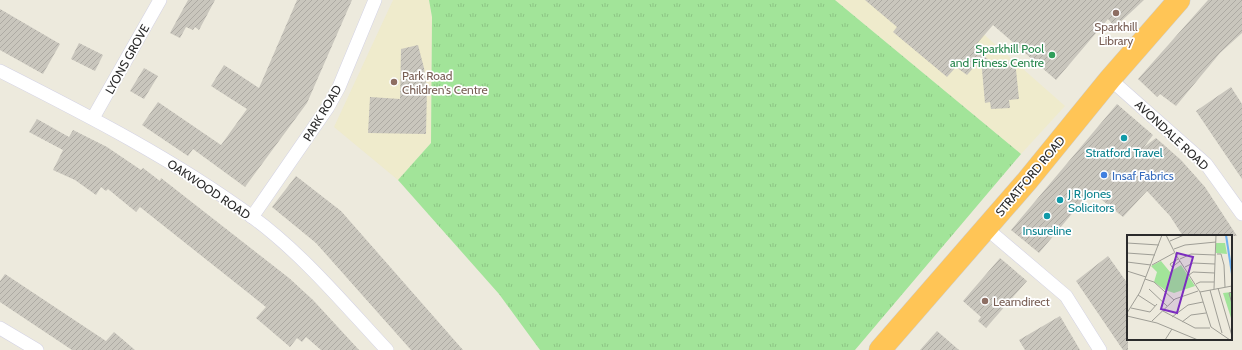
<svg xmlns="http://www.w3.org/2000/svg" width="1242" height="350" viewBox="0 0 1242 350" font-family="Cabin,sans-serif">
	<defs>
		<pattern id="grass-tufts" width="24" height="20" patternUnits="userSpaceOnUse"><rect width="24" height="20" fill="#a2e499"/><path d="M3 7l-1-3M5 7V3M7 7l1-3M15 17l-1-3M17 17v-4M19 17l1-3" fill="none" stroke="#8cc484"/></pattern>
		<pattern id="building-hatch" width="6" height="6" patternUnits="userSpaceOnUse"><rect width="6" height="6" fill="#c9c6bd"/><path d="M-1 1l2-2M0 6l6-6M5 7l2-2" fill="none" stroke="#adaaa3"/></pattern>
	</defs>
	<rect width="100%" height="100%" fill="#edeadd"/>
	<g fill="#efebcc">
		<polygon points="393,0 429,0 432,17 431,143 398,180 334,127"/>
		<polygon points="835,0 945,0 1065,106 1021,154"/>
	</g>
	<polygon fill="url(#grass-tufts)" points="429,0 835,0 1021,154 855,350 540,350 499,294 398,180 431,143 432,17"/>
	<g fill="url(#building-hatch)">
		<polygon points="188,0 215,0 199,30 195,27 193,30 186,27 180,38 170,33"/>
		<polygon points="297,0 352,0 307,103 245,187 193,149 188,156 142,125 158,102 221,145 247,109 211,86 224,65 259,88"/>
		<polygon points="865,0 1144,0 1115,27 1108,19 1056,80 993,25 974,47 991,62 1015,60 1019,99 1009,100 1010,108 991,109 990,102 985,103 981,59 967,75 956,67 947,77 893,32 897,27"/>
		<polygon points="1208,0 1242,0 1242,33 1220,53 1176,106 1160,94 1157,97 1138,79"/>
		<polygon points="0,9 60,44 43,74 0,50"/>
		<polygon points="79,43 103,55 95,71 71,59"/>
		<polygon points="418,45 424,68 427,88 426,134 368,133 370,97 400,99 401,49"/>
		<polygon points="144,68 158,76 144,99 130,91"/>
		<polygon points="1231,87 1242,104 1242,179 1196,111"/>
		<polygon points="1117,104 1153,135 1144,147 1156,138 1181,160 1205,187 1237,236 1183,236 1170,216 1147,191 1123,217 1091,191 1039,253 1011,230"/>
		<polygon points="37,119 69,137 73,130 107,147 141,170 143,168 160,181 161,178 289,278 313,300 359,350 321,350 306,337 302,342 297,338 290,347 256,318 266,307 140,207 136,212 108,189 106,191 101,187 96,195 75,180 53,170 63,150 29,132"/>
		<polygon points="296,176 341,211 463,350 411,350 316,243 272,207"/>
		<polygon points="1108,256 1128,284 1128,350 1123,350 1076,281"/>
		<polygon points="1000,258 1027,281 986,328 978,321 981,317 963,301"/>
		<polygon points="5,274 106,341 114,332 135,350 72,350 0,302 0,281"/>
		<polygon points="1060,316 1080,350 1025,350 1019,340"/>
		<polygon points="937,331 959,350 920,350"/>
	</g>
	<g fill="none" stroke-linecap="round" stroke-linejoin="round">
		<defs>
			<g id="street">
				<path d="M0 71C87 115 173 159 251 216 303 254 344 304 387 350"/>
				<polyline points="1110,79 1206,164 1242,214"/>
				<polyline points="93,118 160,0"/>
				<polyline points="252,217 328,107 339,87 375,0"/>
				<polyline points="986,228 1066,296 1100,350"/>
				<polyline points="0,328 37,350"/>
			</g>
			<polyline id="highway" points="880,350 1027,181 1110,79 1179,0"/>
		</defs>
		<use href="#street" stroke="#d3d2e4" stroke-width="14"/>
		<use href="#highway" stroke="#ccc" stroke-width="23"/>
		<use href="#street" stroke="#fff" stroke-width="13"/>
		<use href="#highway" stroke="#ffc556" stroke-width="22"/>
	</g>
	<g fill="#8d6e63" stroke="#fff" stroke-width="1.5">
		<circle cx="1116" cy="13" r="4"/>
		<circle cx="394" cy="82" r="4"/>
		<circle cx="985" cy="301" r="4"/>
	</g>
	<circle fill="#2e9e5b" stroke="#fff" stroke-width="1.5" cx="1052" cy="55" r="4"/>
	<g fill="#0f9aa8" stroke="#fff" stroke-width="1.5">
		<circle cx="1124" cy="138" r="4"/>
		<circle cx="1060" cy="200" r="4"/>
		<circle cx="1047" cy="216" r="4"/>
	</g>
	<circle fill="#3f7fe0" stroke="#fff" stroke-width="1.5" cx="1104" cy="175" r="4"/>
	<g text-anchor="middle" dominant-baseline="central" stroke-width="3.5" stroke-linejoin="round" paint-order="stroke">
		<g font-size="12" fill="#785e54" stroke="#fff" text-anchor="start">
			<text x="1116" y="26" text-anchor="middle">Sparkhill<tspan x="1116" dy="14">Library</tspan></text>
			<text x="402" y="75">Park Road<tspan x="402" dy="14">Children's Centre</tspan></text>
			<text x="993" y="301">Learndirect</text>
		</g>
		<g font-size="12" fill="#27864d" stroke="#fff" text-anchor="end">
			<text x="1044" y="48">Sparkhill Pool<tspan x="1044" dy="14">and Fitness Centre</tspan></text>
		</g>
		<g font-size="12" fill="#2b2b2b" stroke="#fff">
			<text transform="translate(127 59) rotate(-61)">LYONS GROVE</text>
			<text transform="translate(322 113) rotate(-59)">PARK ROAD</text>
			<text transform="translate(1172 135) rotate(43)">AVONDALE ROAD</text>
			<text transform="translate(1030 176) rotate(-50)">STRATFORD ROAD</text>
			<text transform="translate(209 189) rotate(34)">OAKWOOD ROAD</text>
		</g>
		<g font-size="12" fill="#0d838f" stroke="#fff">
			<text x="1124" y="152">Stratford Travel</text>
			<text x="1068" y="193" text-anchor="start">J R Jones<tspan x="1068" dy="14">Solicitors</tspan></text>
			<text x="1047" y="230">Insureline</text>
		</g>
		<g font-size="12" fill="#366cbe" stroke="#fff" text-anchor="start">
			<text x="1112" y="175">Insaf Fabrics</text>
		</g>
	</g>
	<g transform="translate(1127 235)">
		<rect width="105" height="105" fill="#edeadd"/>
		<path d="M89 8H98L100 19 89 18ZM34 26 43 37 54 30 68 51 47 58 38 55 27 47 30 37 24 31Z" fill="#a2e499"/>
		<path d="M105 57V86L96 58Z" fill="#a2e499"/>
		<path fill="none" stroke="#6fb1f0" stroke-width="2" d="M99 0 105 39"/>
		<path fill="none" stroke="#9f9e96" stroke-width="1" d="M39 0 49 20 73 57 84 92 103 105M43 6 57 0M0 8 32 10M47 14 58 10 89 7M0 18 28 20M90 19H94L97 30 98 52M51 24 43 29 45 32 53 26M53 24 64 19 88 20M0 27 24 30M25 30 47 18M58 32 66 28 88 29M0 36 19 42M62 40 66 37 88 38M18 44 27 47 47 65M69 49 73 47H87M91 53 105 101M22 54 40 71M87 54 89 0M83 55 95 98M73 57 105 51M105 57 102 58 105 69M11 60 28 71M4 73 23 77 30 69M36 76 68 93H83M0 78 13 57 35 0M0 81 30 88 71 105M45 82 61 70 76 67M25 86 48 64 71 56M55 87 64 80 79 78M38 105 45 94"/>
		<path fill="#7b2cbf" fill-opacity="0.15" stroke="#7b2cbf" stroke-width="2" d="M50 18 66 22 50 78 34 74Z"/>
		<rect width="105" height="105" fill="none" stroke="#2b2b2b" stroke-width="2"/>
	</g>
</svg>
